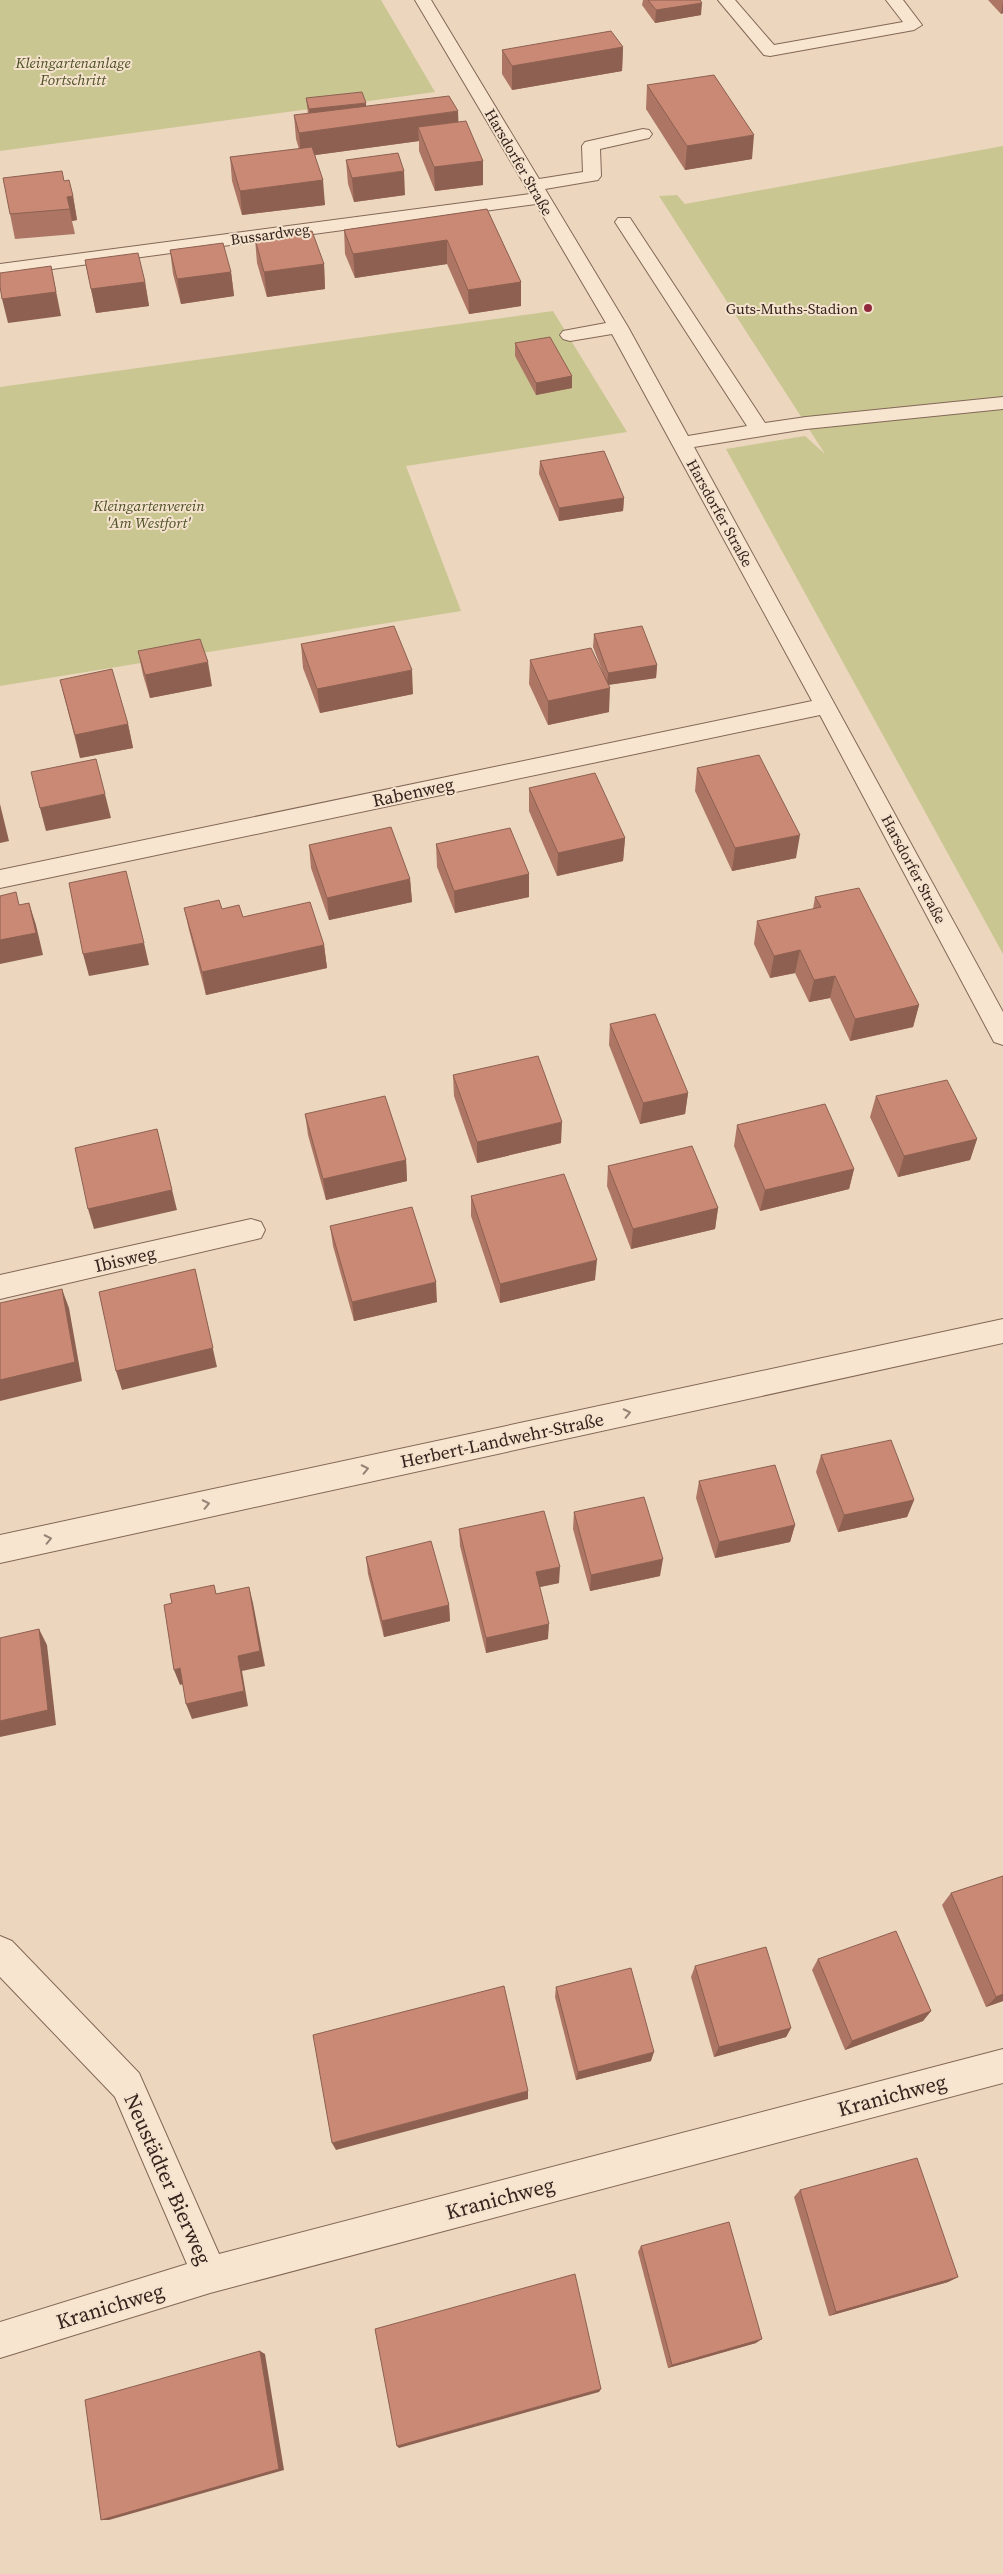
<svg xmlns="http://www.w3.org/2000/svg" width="1003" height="2574" viewBox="0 0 1003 2574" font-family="'Source Serif 4',serif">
	<rect width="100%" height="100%" fill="#ecd6be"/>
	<g fill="#c9c692">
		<polygon points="0,0 381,0 435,92 0,151"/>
		<polygon points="1003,146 1003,954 726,449 805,436 825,454 659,196 677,195 685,204"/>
		<polygon points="553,311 627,432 406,466 461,611 0,686 0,387"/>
	</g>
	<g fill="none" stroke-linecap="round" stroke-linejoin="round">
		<defs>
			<g id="minor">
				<polygon points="415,0 431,0 539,179 583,172 582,146 585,142 643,129 649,130 652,134 649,138 600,149 601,176 598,180 545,189 628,327 688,436 747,426 615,222 618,218 630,218 765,423 806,417 1003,397 1003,409 806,429 694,447 1003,1012 1003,1045 994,1042 820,715 0,888 0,870 812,701 612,334 570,341 563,339 560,335 563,331 606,323 536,204 0,276 0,264 530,194"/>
				<polygon points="718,0 735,0 774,45 903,22 886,0 903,0 922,25 914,30 770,56 764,55"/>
				<polygon points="251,1219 261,1222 265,1230 261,1238 0,1299 0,1275"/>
				<polygon points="1003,1319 1003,1343 0,1563 0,1535"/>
				<polygon points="0,1936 12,1941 139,2073 219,2254 1003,2049 1003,2083 210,2293 0,2358 0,2322 187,2264 115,2097 0,1977"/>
			</g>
		</defs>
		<use href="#minor" stroke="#836757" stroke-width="2"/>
		<use href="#minor" fill="#f7e5d0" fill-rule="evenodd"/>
	</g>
	<g fill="#ad7664">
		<polygon points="643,0 700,0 701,15 655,23 642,5"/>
		<polygon points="988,0 1003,0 1003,13 1001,14"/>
		<polygon points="623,47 622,71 512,90 502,74 502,50"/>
		<polygon points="647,85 752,159 685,170 646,109"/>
		<polygon points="306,98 366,106 458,122 483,161 483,185 435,191 419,151 419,141 315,155 325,205 242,215 232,181 230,157 299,149 296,139 294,115 308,114"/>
		<polygon points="346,160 405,195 354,202 348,184"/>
		<polygon points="64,181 73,196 77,220 72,221 75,234 15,239 10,214"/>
		<polygon points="487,209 521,282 521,306 469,314 447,264 355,278 345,254 344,230"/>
		<polygon points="255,239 324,264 325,289 267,297 257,263"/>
		<polygon points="170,250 231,272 234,296 181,304 173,274"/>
		<polygon points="85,260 145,282 149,306 96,313"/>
		<polygon points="515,343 572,376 572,388 536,395 515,356"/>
		<polygon points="540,461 624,498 623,511 559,521 539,474"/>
		<polygon points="594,634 657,665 656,678 608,685 609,712 548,725 529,684 530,660 603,673 593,647"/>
		<polygon points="301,644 413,694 320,713 303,668"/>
		<polygon points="138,651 212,686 150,698 143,675"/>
		<polygon points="60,680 128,724 133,748 80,758"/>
		<polygon points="697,768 796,858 732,871 695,791"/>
		<polygon points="529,788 625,838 623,861 557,876 529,811"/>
		<polygon points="436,844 529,874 529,897 455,913 437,867"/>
		<polygon points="309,845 410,879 412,902 329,920 311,868"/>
		<polygon points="815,897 919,1005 913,1027 850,1041 830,998 809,1002 795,973 770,978 754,944 757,921 813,909"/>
		<polygon points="184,908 222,909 243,917 324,945 327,968 206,995 189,930"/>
		<polygon points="610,1024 688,1093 685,1114 640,1124 609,1045"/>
		<polygon points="453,1075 561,1143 477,1163 454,1096"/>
		<polygon points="876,1096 977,1139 970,1160 898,1177 870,1117"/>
		<polygon points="305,1114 406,1160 407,1181 326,1200 308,1135"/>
		<polygon points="737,1125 854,1169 849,1189 760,1211 734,1146"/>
		<polygon points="608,1166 718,1208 715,1229 631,1249 607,1186"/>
		<polygon points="471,1196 595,1280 500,1303 471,1216"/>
		<polygon points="330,1226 437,1302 354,1321 333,1246"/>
		<polygon points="821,1455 914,1500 907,1517 838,1532 816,1472"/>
		<polygon points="699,1481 795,1525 790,1542 715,1558 696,1498"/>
		<polygon points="574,1512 660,1576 590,1591 573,1529"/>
		<polygon points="459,1529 559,1583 540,1587 548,1639 486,1653 460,1546"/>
		<polygon points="366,1557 449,1605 450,1621 384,1637 368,1574"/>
		<polygon points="1003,1876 1003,2001 986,2007 942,1905 951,1893"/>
		<polygon points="818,1959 931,2011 923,2021 845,2050 812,1970"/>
		<polygon points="695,1966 791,2028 786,2037 714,2057 691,1977"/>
		<polygon points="556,1987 651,2061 576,2080 555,1997"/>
		<polygon points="800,2190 958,2277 948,2282 829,2316 794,2197"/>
		<polygon points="641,2246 756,2343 668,2368 638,2252"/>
	</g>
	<g fill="#8d6051">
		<polygon points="1003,2 1003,13 1001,14"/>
		<polygon points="702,3 701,15 655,23 656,10"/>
		<polygon points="623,47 622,71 512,90 512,66"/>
		<polygon points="366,103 366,116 310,122 309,109"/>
		<polygon points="458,111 459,136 418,127 419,141 301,157 299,133"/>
		<polygon points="754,135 752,159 685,170 687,146"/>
		<polygon points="483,161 483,185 435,191 434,167"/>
		<polygon points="404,171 405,195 354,202 352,178"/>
		<polygon points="323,180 325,205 242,215 240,191"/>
		<polygon points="73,196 77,220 72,221 67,197"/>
		<polygon points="447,240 447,264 355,278 353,254"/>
		<polygon points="324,264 325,289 267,297 264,272"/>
		<polygon points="51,266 61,316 8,323 2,299"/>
		<polygon points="231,272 234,296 181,304 177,279"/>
		<polygon points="145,282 149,306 96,313 91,289"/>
		<polygon points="521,282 521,306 469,314 468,290"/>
		<polygon points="572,376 572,388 536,395 536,383"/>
		<polygon points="624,498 623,511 559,521 559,508"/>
		<polygon points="208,662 212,686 150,698 145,675"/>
		<polygon points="657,665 656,678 607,685 608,673"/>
		<polygon points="412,670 413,694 320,713 317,689"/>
		<polygon points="610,688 609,712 548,725 548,701"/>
		<polygon points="128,724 133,748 80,758 75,735"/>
		<polygon points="105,794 111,818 46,831 40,808"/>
		<polygon points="0,804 9,841 0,843"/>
		<polygon points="800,835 796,858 732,871 735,848"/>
		<polygon points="625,838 623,861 557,876 558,853"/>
		<polygon points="529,874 529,897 455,913 454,891"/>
		<polygon points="410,879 412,902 329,920 327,898"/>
		<polygon points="29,903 36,925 43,955 0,964 0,940"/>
		<polygon points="144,943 149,965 89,976 83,954"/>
		<polygon points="324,945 327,968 206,995 202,972"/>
		<polygon points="800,950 795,973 770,978 774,956"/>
		<polygon points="835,976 830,998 809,1002 814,980"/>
		<polygon points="919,1005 913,1027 850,1041 855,1019"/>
		<polygon points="688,1093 685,1114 640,1124 643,1103"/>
		<polygon points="562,1122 561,1143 477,1163 477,1142"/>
		<polygon points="157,1129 177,1210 94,1229 88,1209"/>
		<polygon points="977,1139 970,1160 898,1177 904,1156"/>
		<polygon points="406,1160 407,1181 326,1200 323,1179"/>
		<polygon points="854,1169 849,1189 760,1211 765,1190"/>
		<polygon points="718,1208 715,1229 631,1249 633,1229"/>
		<polygon points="597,1260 595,1280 500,1303 500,1284"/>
		<polygon points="195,1269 217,1367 122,1390 116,1371"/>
		<polygon points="436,1282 437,1302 354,1321 352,1302"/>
		<polygon points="62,1289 69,1308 82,1381 0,1401 0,1380"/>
		<polygon points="914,1500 907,1517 838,1532 844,1515"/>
		<polygon points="795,1525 790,1542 715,1558 719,1542"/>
		<polygon points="663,1559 660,1576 590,1591 591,1575"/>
		<polygon points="560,1567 559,1583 535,1588 536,1572"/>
		<polygon points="249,1587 253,1603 265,1666 242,1671 248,1706 192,1719 186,1704 238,1656"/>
		<polygon points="449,1605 450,1621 384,1637 382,1621"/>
		<polygon points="549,1624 548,1639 486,1653 486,1638"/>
		<polygon points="39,1629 47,1645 56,1725 0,1737 0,1721"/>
		<polygon points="180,1668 186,1683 180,1685 174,1670"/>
		<polygon points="1003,1994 1003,2001 986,2007 996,1997"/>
		<polygon points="931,2011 923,2021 845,2050 852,2041"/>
		<polygon points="791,2028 786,2037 714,2057 719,2047"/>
		<polygon points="654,2052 651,2061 576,2080 578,2072"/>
		<polygon points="528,2091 528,2099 336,2150 332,2143"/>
		<polygon points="958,2277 948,2282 829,2316 836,2312"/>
		<polygon points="762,2339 756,2343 668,2368 672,2365"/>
		<polygon points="260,2351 265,2354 284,2470 109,2520 101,2520"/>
		<polygon points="601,2389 599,2392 399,2448 397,2446"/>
	</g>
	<g fill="#c98974" stroke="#8d6051">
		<polygon points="648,0 700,0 702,3 656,10"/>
		<polygon points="611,31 623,47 512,66 502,50"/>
		<polygon points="714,75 754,135 687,146 647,85"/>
		<polygon points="362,92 366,103 309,109 306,98"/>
		<polygon points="449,96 458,111 299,133 294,115"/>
		<polygon points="466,121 483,161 434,167 418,127"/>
		<polygon points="312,147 323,180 240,191 230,157"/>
		<polygon points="398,153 404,171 352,178 346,160"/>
		<polygon points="62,171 64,181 69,180 73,196 67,197 70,209 10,214 3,178"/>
		<polygon points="487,209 521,282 468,290 447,240 353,254 344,230"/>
		<polygon points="312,231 324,264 264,272 255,239"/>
		<polygon points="223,243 231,272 177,279 170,250"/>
		<polygon points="138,253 145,282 91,289 85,260"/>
		<polygon points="51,266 56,292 2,299 0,286 0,273"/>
		<polygon points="550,337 572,376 536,383 515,343"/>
		<polygon points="604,451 624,498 559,508 540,461"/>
		<polygon points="394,626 412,670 317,689 301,644"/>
		<polygon points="642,626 657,665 608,673 594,634"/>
		<polygon points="200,639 208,662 145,675 138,651"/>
		<polygon points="591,648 610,688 548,701 530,660"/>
		<polygon points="112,669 128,724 75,735 60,680"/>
		<polygon points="759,755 800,835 735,848 697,768"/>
		<polygon points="96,759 105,794 40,808 31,772"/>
		<polygon points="595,773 625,838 558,853 529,788"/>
		<polygon points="391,827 410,879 327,898 309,845"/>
		<polygon points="510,828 529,874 454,891 436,844"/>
		<polygon points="126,871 144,943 83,954 69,883"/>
		<polygon points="859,888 919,1005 855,1019 835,976 814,980 800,950 774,956 757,921 821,907 815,897"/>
		<polygon points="16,892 19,905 29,903 36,933 0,940 0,896"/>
		<polygon points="219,900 222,909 239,905 243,917 310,902 324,945 202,972 184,908"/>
		<polygon points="655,1014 688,1093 643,1103 610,1024"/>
		<polygon points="538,1056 562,1122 477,1142 453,1075"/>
		<polygon points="947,1080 977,1139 904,1156 876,1096"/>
		<polygon points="385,1096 406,1160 323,1179 305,1114"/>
		<polygon points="825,1104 854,1169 765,1190 737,1125"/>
		<polygon points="157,1129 172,1190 88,1209 75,1148"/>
		<polygon points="692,1146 718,1208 633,1229 608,1166"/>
		<polygon points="564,1174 597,1260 500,1284 471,1196"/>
		<polygon points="412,1207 436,1282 352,1302 330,1226"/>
		<polygon points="195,1269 213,1348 116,1371 99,1292"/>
		<polygon points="62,1289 75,1362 0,1380 0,1303"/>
		<polygon points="891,1440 914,1500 844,1515 821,1455"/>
		<polygon points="775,1465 795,1525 719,1542 699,1481"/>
		<polygon points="644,1497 663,1559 591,1575 574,1512"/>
		<polygon points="544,1511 560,1567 536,1572 549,1624 486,1638 459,1529"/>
		<polygon points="431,1541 449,1605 382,1621 366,1557"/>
		<polygon points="214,1585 216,1594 249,1587 260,1651 238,1656 244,1691 186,1704 180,1668 174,1670 164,1605 172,1603 170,1594"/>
		<polygon points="39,1629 48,1710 0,1721 0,1638"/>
		<polygon points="1003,1876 1003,1994 996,1997 951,1893"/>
		<polygon points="896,1931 931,2011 852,2041 818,1959"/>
		<polygon points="766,1947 791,2028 719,2047 695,1966"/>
		<polygon points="631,1968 654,2052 578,2072 556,1987"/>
		<polygon points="504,1986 528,2091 332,2143 313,2035"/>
		<polygon points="917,2158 958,2277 836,2312 800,2190"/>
		<polygon points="729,2222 762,2339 672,2365 641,2246"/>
		<polygon points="575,2274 601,2389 397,2446 375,2329"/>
		<polygon points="260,2351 279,2469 101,2520 85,2400"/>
	</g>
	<defs><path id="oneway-chevron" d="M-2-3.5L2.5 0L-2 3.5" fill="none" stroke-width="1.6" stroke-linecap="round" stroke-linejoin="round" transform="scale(1.25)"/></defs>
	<g stroke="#958476">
		<use href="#oneway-chevron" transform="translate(627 1413) rotate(-12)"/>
		<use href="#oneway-chevron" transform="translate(365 1469) rotate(-12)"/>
		<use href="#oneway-chevron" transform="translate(206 1504) rotate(-12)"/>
		<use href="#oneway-chevron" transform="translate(48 1539) rotate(-12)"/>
	</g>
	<circle fill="#90293c" stroke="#f4e2cd" stroke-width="2" cx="868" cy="308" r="5"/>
	<g text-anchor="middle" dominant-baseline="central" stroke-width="4" stroke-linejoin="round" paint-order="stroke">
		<g font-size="15" font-style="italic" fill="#4b4f23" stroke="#f4e2cd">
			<text x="73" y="62">Kleingartenanlage<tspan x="73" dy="17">Fortschritt</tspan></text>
			<text x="149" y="505">Kleingartenverein<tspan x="149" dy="17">'Am Westfort'</tspan></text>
		</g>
		<g font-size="15" fill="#33231c" stroke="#f4e2cd">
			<text transform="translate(519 162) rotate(60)">Harsdorfer Straße</text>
			<text transform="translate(270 234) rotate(-8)">Bussardweg</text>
			<text transform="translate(720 513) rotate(61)">Harsdorfer Straße</text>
			<text transform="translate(914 869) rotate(62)">Harsdorfer Straße</text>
		</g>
		<g font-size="15" fill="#33231c" stroke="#f4e2cd" text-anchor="end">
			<text x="858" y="308">Guts-Muths-Stadion</text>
		</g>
		<g font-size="18" fill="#33231c" stroke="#f4e2cd">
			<text transform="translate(413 792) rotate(-12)">Rabenweg</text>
			<text transform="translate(125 1259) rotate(-13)">Ibisweg</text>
			<text transform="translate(502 1440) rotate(-12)">Herbert-Landwehr-Straße</text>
		</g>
		<g font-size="21" fill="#33231c" stroke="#f4e2cd">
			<text transform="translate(892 2095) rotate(-15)">Kranichweg</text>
			<text transform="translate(168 2179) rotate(66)">Neustädter Bierweg</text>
			<text transform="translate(500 2198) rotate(-15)">Kranichweg</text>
			<text transform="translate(110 2306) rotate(-17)">Kranichweg</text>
		</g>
	</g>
</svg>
